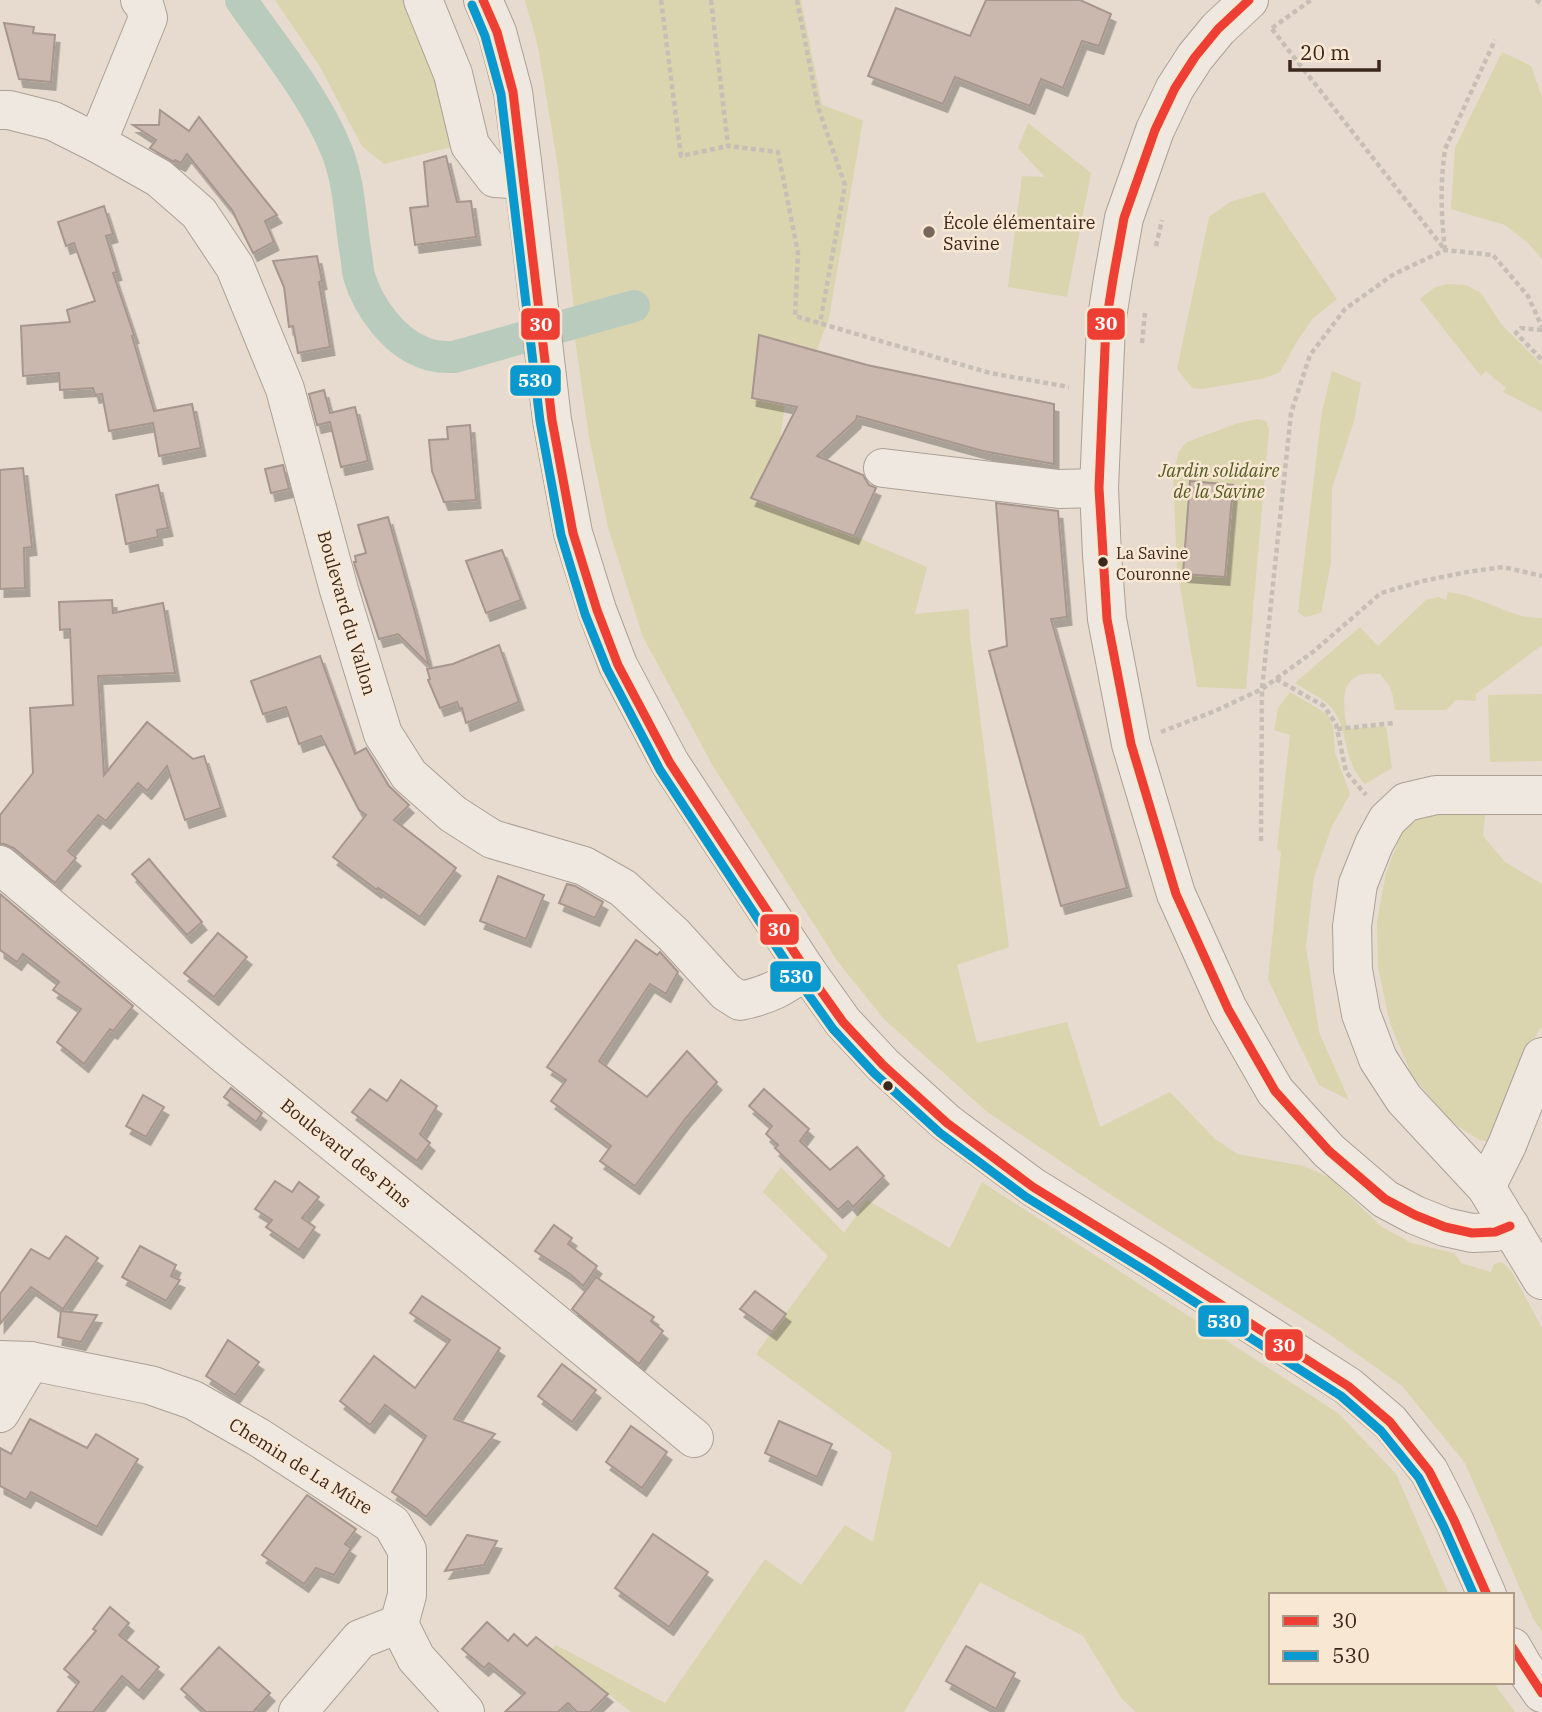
<svg xmlns="http://www.w3.org/2000/svg" width="1542" height="1712" viewBox="0 0 1542 1712" font-family="'IBM Plex Serif',serif">
	<defs>
		<filter id="shadow"><feDropShadow dx="4.5" dy="8" stdDeviation="0" flood-color="#0004"/></filter>
	</defs>
	<rect width="100%" height="100%" fill="#e6dbce"/>
	<g fill="#dad4af">
		<polygon points="275,0 411,0 459,145 384,164 362,146 319,65"/>
		<polygon points="525,0 801,0 822,105 863,120 829,318 817,350 759,335 752,397 785,404 780,440 751,498 854,536 927,567 915,614 969,609 970,637 1009,947 957,965 977,1043 1067,1022 1100,1127 1170,1092 1215,1139 1237,1154 1304,1166 1330,1178 1382,1227 1411,1243 1454,1253 1461,1263 1491,1272 1494,1264 1502,1262 1512,1272 1542,1328 1542,1632 1534,1620 1465,1463 1402,1386 1326,1332 1108,1193 986,1111 884,1019 838,962 713,766 643,637 608,527 589,437 575,339 637,317 630,290 574,308 558,167 538,47"/>
		<polygon points="1502,52 1531,66 1542,97 1542,259 1528,243 1505,225 1451,209 1455,148"/>
		<polygon points="1028,123 1091,173 1067,297 1008,287 1022,176 1045,177 1018,148"/>
		<polygon points="1264,192 1337,299 1313,318 1296,343 1280,372 1266,378 1202,389 1192,388 1177,369 1209,217 1230,202"/>
		<polygon points="1447,284 1466,285 1481,293 1502,325 1542,365 1542,412 1503,392 1506,388 1486,371 1481,376 1420,299 1434,288"/>
		<polygon points="1332,371 1361,383 1354,421 1332,488 1331,563 1321,613 1305,617 1298,612 1322,411"/>
		<polygon points="1258,419 1266,421 1269,429 1246,689 1197,687 1177,568 1173,473 1179,451 1187,442 1238,423"/>
		<path d="M1448 592C1457 594 1467 595 1476 599 1497 606 1519 619 1542 618V645L1476 694V701L1456 700 1446 710H1395C1393 693 1392 687 1380 674 1339 669 1342 699 1347 729L1386 726 1392 768 1365 784C1340 759 1351 726 1328 704 1319 696 1305 690 1295 683L1360 627 1378 646 1426 600 1438 597 1446 600Z"/>
		<polygon points="1290,692 1327,714 1333,726 1335,753 1350,794 1332,826 1314,877 1306,946 1319,1032 1349,1100 1319,1085 1268,979 1281,852 1277,849 1290,735 1274,730 1278,708"/>
		<polygon points="1542,694 1542,761 1490,762 1488,695"/>
		<polygon points="1426,813 1485,815 1483,836 1505,862 1542,884 1542,1027 1538,1031 1493,1141 1481,1141 1453,1123 1412,1076 1390,1023 1378,968 1377,922 1386,873 1402,831"/>
		<polygon points="781,1167 844,1233 867,1200 950,1248 982,1182 1338,1413 1396,1474 1449,1595 1271,1595 1271,1682 1493,1682 1515,1712 1136,1712 1122,1699 1083,1636 980,1582 904,1712 631,1712 552,1649 556,1645 665,1703 765,1559 801,1585 845,1525 873,1542 892,1453 756,1354 828,1256 763,1192"/>
	</g>
	<g fill="none" stroke-linecap="round" stroke-linejoin="round">
		<path stroke="#b8cbbd" stroke-width="32" d="M241 0C273 46 315 97 336 149 349 180 350 216 355 249 357 258 357 267 359 276 368 306 393 341 422 352 433 357 443 357 454 357L634 306"/>
	</g>
	<g fill="#cab8ae" stroke="#a7968d" stroke-width="2" filter="url(#shadow)">
		<polygon points="986,0 1080,0 1111,14 1099,46 1082,41 1063,88 1041,79 1030,106 955,77 943,104 868,76 896,8 970,36"/>
		<polygon points="4,23 34,27 33,33 55,35 51,82 19,79"/>
		<polygon points="160,110 189,131 199,117 277,215 265,221 274,242 253,253 232,210 187,154 181,163 175,160 174,162 150,148 156,140 133,125 159,125"/>
		<polygon points="446,156 457,202 471,201 476,237 415,245 410,208 428,206 424,162"/>
		<polygon points="104,206 113,234 106,236 117,272 113,273 134,335 132,336 154,411 192,404 201,448 159,456 153,423 109,431 102,394 95,395 93,388 60,390 59,373 23,376 21,326 70,322 67,310 95,301 74,243 66,246 58,222"/>
		<polygon points="317,256 322,281 319,282 330,347 298,353 293,326 289,327 284,287 273,261"/>
		<polygon points="759,335 867,365 1054,404 1054,464 983,451 857,416 856,420 817,456 863,475 869,485 876,488 854,536 751,498 797,407 752,398"/>
		<polygon points="324,390 330,413 355,407 368,461 341,467 330,422 317,425 309,394"/>
		<polygon points="470,425 476,500 444,502 432,471 429,440 448,439 447,427"/>
		<polygon points="283,465 289,489 271,493 265,469"/>
		<polygon points="23,468 32,547 24,548 25,588 0,589 0,470"/>
		<polygon points="1190,481 1233,485 1225,577 1183,574"/>
		<polygon points="158,485 168,528 157,530 158,537 126,544 116,495"/>
		<polygon points="996,503 1058,511 1067,617 1051,619 1127,888 1061,906 989,651 1007,646"/>
		<polygon points="388,517 416,616 429,665 398,634 379,639 355,566 354,562 356,562 355,556 366,553 358,525"/>
		<polygon points="502,550 521,600 486,613 466,561"/>
		<polygon points="112,600 113,613 163,603 175,673 98,676 104,775 147,722 193,759 204,756 221,808 185,820 167,766 147,791 138,783 106,821 98,815 68,851 76,858 55,883 14,848 4,844 0,844 0,815 33,773 30,708 73,705 70,629 60,630 59,602"/>
		<polygon points="499,645 519,702 466,723 462,708 460,709 457,702 440,708 428,680 430,679 427,669 453,664"/>
		<polygon points="320,656 355,754 366,748 389,786 409,805 394,820 456,868 420,917 378,888 377,890 333,857 366,815 359,810 321,736 299,744 286,707 263,714 251,681"/>
		<polygon points="149,859 202,922 187,935 132,874"/>
		<polygon points="498,876 544,895 526,939 480,921"/>
		<polygon points="567,884 575,886 603,902 595,918 559,903"/>
		<polygon points="0,894 133,1006 113,1031 110,1029 84,1064 57,1042 81,1009 53,990 59,982 23,954 17,962 0,950"/>
		<polygon points="218,933 247,957 214,997 184,973"/>
		<polygon points="636,940 657,955 660,952 678,972 666,994 650,984 599,1061 647,1097 687,1051 717,1082 686,1118 635,1186 600,1161 611,1146 551,1101 566,1080 547,1067"/>
		<polygon points="401,1080 437,1106 420,1134 430,1143 417,1161 352,1112 370,1089 387,1101"/>
		<polygon points="231,1088 262,1113 256,1122 224,1097"/>
		<polygon points="764,1089 809,1129 800,1141 830,1170 857,1147 884,1176 853,1207 848,1201 838,1210 775,1148 778,1145 766,1134 772,1126 749,1106"/>
		<polygon points="143,1095 164,1107 146,1137 126,1126"/>
		<polygon points="275,1181 292,1192 299,1182 319,1197 302,1218 315,1227 299,1250 266,1227 272,1220 255,1209"/>
		<polygon points="554,1225 572,1238 568,1244 597,1266 583,1286 570,1274 535,1251"/>
		<polygon points="66,1236 98,1258 63,1309 31,1287 0,1324 0,1294 31,1249 49,1259"/>
		<polygon points="140,1246 176,1265 171,1276 180,1280 166,1301 122,1277"/>
		<polygon points="596,1277 654,1317 651,1321 663,1331 639,1364 572,1309"/>
		<polygon points="755,1291 786,1314 772,1332 740,1309"/>
		<polygon points="422,1296 500,1348 454,1419 495,1434 426,1517 417,1509 392,1492 426,1436 385,1405 370,1425 340,1401 374,1356 415,1388 450,1340 410,1313"/>
		<polygon points="61,1311 97,1315 81,1342 58,1337"/>
		<polygon points="228,1340 259,1362 235,1395 206,1376"/>
		<polygon points="562,1364 596,1390 572,1422 538,1396"/>
		<polygon points="30,1419 87,1448 96,1434 138,1459 97,1527 31,1492 26,1500 0,1486 0,1448 11,1454"/>
		<polygon points="779,1421 832,1444 817,1477 765,1453"/>
		<polygon points="631,1426 667,1452 642,1488 606,1462"/>
		<polygon points="307,1495 356,1529 345,1544 351,1548 334,1575 316,1568 304,1584 262,1555"/>
		<polygon points="653,1534 708,1572 669,1627 615,1588"/>
		<polygon points="467,1535 497,1541 484,1565 445,1571"/>
		<polygon points="110,1607 129,1623 119,1635 159,1667 139,1691 122,1676 93,1712 57,1712 79,1682 64,1669 96,1631 93,1629"/>
		<polygon points="487,1622 508,1641 514,1634 527,1646 536,1637 608,1694 590,1712 577,1712 568,1703 558,1712 505,1712 525,1693 489,1663 484,1668 462,1649"/>
		<polygon points="966,1646 1015,1673 996,1709 946,1681"/>
		<polygon points="219,1647 270,1693 253,1712 206,1712 181,1689"/>
	</g>
	<g fill="none" stroke-linecap="round" stroke-linejoin="round">
		<defs>
			<g id="minor">
				<polyline points="423,0 453,74 470,145 495,178 524,180"/>
				<polyline points="483,0 497,32 513,92 522,161 552,420 573,533 597,610 618,665 670,763 806,970 843,1022 883,1065 947,1123 1033,1187 1153,1261 1348,1386 1390,1422 1429,1471 1454,1520 1487,1595"/>
				<polyline points="1249,0 1218,29 1195,57 1175,88 1155,130 1124,218 1113,279 1106,324 1099,488 1102,555 1107,619 1131,744 1176,894 1228,1009 1275,1091 1329,1151 1385,1199 1415,1215 1445,1227 1472,1233 1495,1232 1510,1226"/>
				<path d="M0 110H9L53 121 97 143 159 178 199 213 235 267 285 389 339 590 383 734 409 775 453 814 492 839 584 866 623 888 674 935 726 992 740 1001C769 995 783 987 806 970"/>
				<polyline points="97,143 148,18 144,4 140,0"/>
				<polyline points="883,468 1059,489 1099,488"/>
				<polyline points="1542,795 1436,795 1406,802 1387,820 1374,844 1358,884 1352,926 1353,970 1361,1014 1378,1059 1404,1099 1486,1187 1542,1280"/>
				<polyline points="0,865 229,1058 504,1281 694,1438"/>
				<polyline points="1486,1187 1507,1145 1542,1057"/>
				<polyline points="0,1360 31,1361 150,1385 193,1400 258,1437 392,1524 407,1550 407,1595 399,1624 416,1658 465,1712"/>
				<polyline points="0,1413 31,1361"/>
				<polyline points="1512,1647 1523,1666 1542,1693"/>
				<polyline points="298,1712 360,1639 399,1624"/>
			</g>
		</defs>
		<use href="#minor" stroke="#aca096" stroke-width="40"/>
		<g stroke="#c7beb6" stroke-width="4.5" stroke-dasharray="5 3.5" stroke-linecap="butt">
			<polyline points="661,0 681,156 728,146"/>
			<polyline points="711,0 728,146 778,152 798,253 795,316 990,373 1069,387"/>
			<polyline points="797,0 818,107 845,185 820,323"/>
			<polyline points="1536,0 1542,4"/>
			<polyline points="1272,28 1311,0"/>
			<path d="M1272 29 1445 250C1441 214 1440 185 1445 149L1495 40"/>
			<polyline points="1156,246 1162,220"/>
			<polyline points="1542,330 1521,328 1516,333 1542,360"/>
			<polyline points="1142,343 1145,313"/>
			<polyline points="1276,679 1324,706 1336,724 1346,772 1366,795"/>
			<polyline points="1337,729 1394,723"/>
			<polyline points="1161,732 1215,711 1262,689 1313,652 1381,593 1423,581 1467,572 1503,567 1542,576"/>
			<polyline points="1261,841 1262,689 1291,413 1310,355 1345,309 1394,274 1445,250 1493,255 1528,296 1542,327"/>
		</g>
		<use href="#minor" stroke="#eee8e0" stroke-width="38"/>
		<defs>
			<g id="bus-1">
				<polyline points="483,0 497,32 513,92 552,420 573,533 597,610 618,665 670,763 806,970 843,1022 883,1065 947,1123 1033,1187 1153,1261 1348,1386 1390,1422 1429,1471 1454,1520 1487,1595"/>
				<polyline points="1249,0 1218,29 1195,57 1175,88 1155,130 1124,218 1113,279 1106,324 1099,488 1107,619 1131,744 1176,894 1228,1009 1275,1091 1329,1151 1385,1199 1415,1215 1445,1227 1472,1233 1495,1232 1510,1226"/>
				<polyline points="1512,1647 1542,1693"/>
			</g>
			<polyline id="bus-2" points="472,5 485,36 501,94 540,421 561,535 585,614 607,669 660,770 796,977 833,1029 874,1073 940,1133 1026,1197 1146,1271 1341,1396 1381,1431 1419,1478 1443,1525 1474,1595"/>
		</defs>
		<use href="#bus-1" stroke="#f8e8d3" stroke-width="14"/>
		<use href="#bus-2" stroke="#f8e8d3" stroke-width="14"/>
		<use href="#bus-1" stroke="#ee3f34" stroke-width="9"/>
		<use href="#bus-2" stroke="#0999cf" stroke-width="9"/>
	</g>
	<circle fill="#78665b" stroke="#f8e8d3" stroke-width="2.5" cx="929" cy="232" r="7"/>
	<g fill="#3c271d" stroke="#f8e8d3" stroke-width="2.5">
		<circle cx="1103" cy="562" r="6"/>
		<circle cx="888" cy="1086" r="6"/>
	</g>
	<g text-anchor="middle" dominant-baseline="central" stroke-width="5" stroke-linejoin="round" paint-order="stroke">
		<g font-size="16" fill="#3c271d" stroke="#f8e8d3" text-anchor="start">
			<text x="1116" y="553">La Savine<tspan x="1116" dy="21">Couronne</tspan></text>
		</g>
		<g font-size="18" fill="#3c271d" stroke="#f8e8d3" text-anchor="start">
			<text x="943" y="222">École élémentaire<tspan x="943" dy="21">Savine</tspan></text>
		</g>
		<g font-size="18" font-style="italic" fill="#545922" stroke="#f8e8d3">
			<text x="1219" y="470">Jardin solidaire<tspan x="1219" dy="21">de la Savine</tspan></text>
		</g>
		<g font-size="18" fill="#3c271d" stroke="#f8e8d3">
			<text transform="translate(347 613) rotate(74)">Boulevard du Vallon</text>
			<text transform="translate(346 1153) rotate(39)">Boulevard des Pins</text>
			<text transform="translate(301 1466) rotate(32)">Chemin de La Mûre</text>
		</g>
	</g>
	<g stroke="#f8e8d3" stroke-width="2.5">
		<rect x="1086" y="307" width="40" height="34" rx="7" fill="#ee3f34"/>
		<rect x="520" y="307" width="41" height="34" rx="7" fill="#ee3f34"/>
		<rect x="509" y="364" width="53" height="33" rx="7" fill="#0999cf"/>
		<rect x="759" y="913" width="41" height="33" rx="7" fill="#ee3f34"/>
		<rect x="769" y="960" width="53" height="33" rx="7" fill="#0999cf"/>
		<rect x="1197" y="1304" width="53" height="34" rx="7" fill="#0999cf"/>
		<rect x="1264" y="1328" width="40" height="34" rx="7" fill="#ee3f34"/>
	</g>
	<g font-size="19" text-anchor="middle" font-weight="bold" fill="#fff">
		<text x="1106" y="330">30</text>
		<text x="541" y="331">30</text>
		<text x="535" y="387">530</text>
		<text x="779" y="936">30</text>
		<text x="796" y="983">530</text>
		<text x="1224" y="1328">530</text>
		<text x="1284" y="1352">30</text>
	</g>
	<rect x="1269" y="1593" width="245" height="91" fill="#f8e8d3" stroke="#ad9b8a" stroke-width="2"/>
	<rect x="1283" y="1616" width="35" height="10" fill="#ee3f34" stroke="#ad9b8a" stroke-width="2"/>
	<text x="1332" y="1628" font-size="21" fill="#3c271d">30</text>
	<rect x="1283" y="1651" width="35" height="10" fill="#0999cf" stroke="#ad9b8a" stroke-width="2"/>
	<text x="1332" y="1663" font-size="21" fill="#3c271d">530</text>
	<path d="M1290 60v10h89v-10" fill="none" stroke="#3c271d" stroke-width="3.5"/>
	<text x="1300" y="60" font-size="21" fill="#3c271d" stroke="#f8e8d3" stroke-width="5" paint-order="stroke">20 m</text>
</svg>
